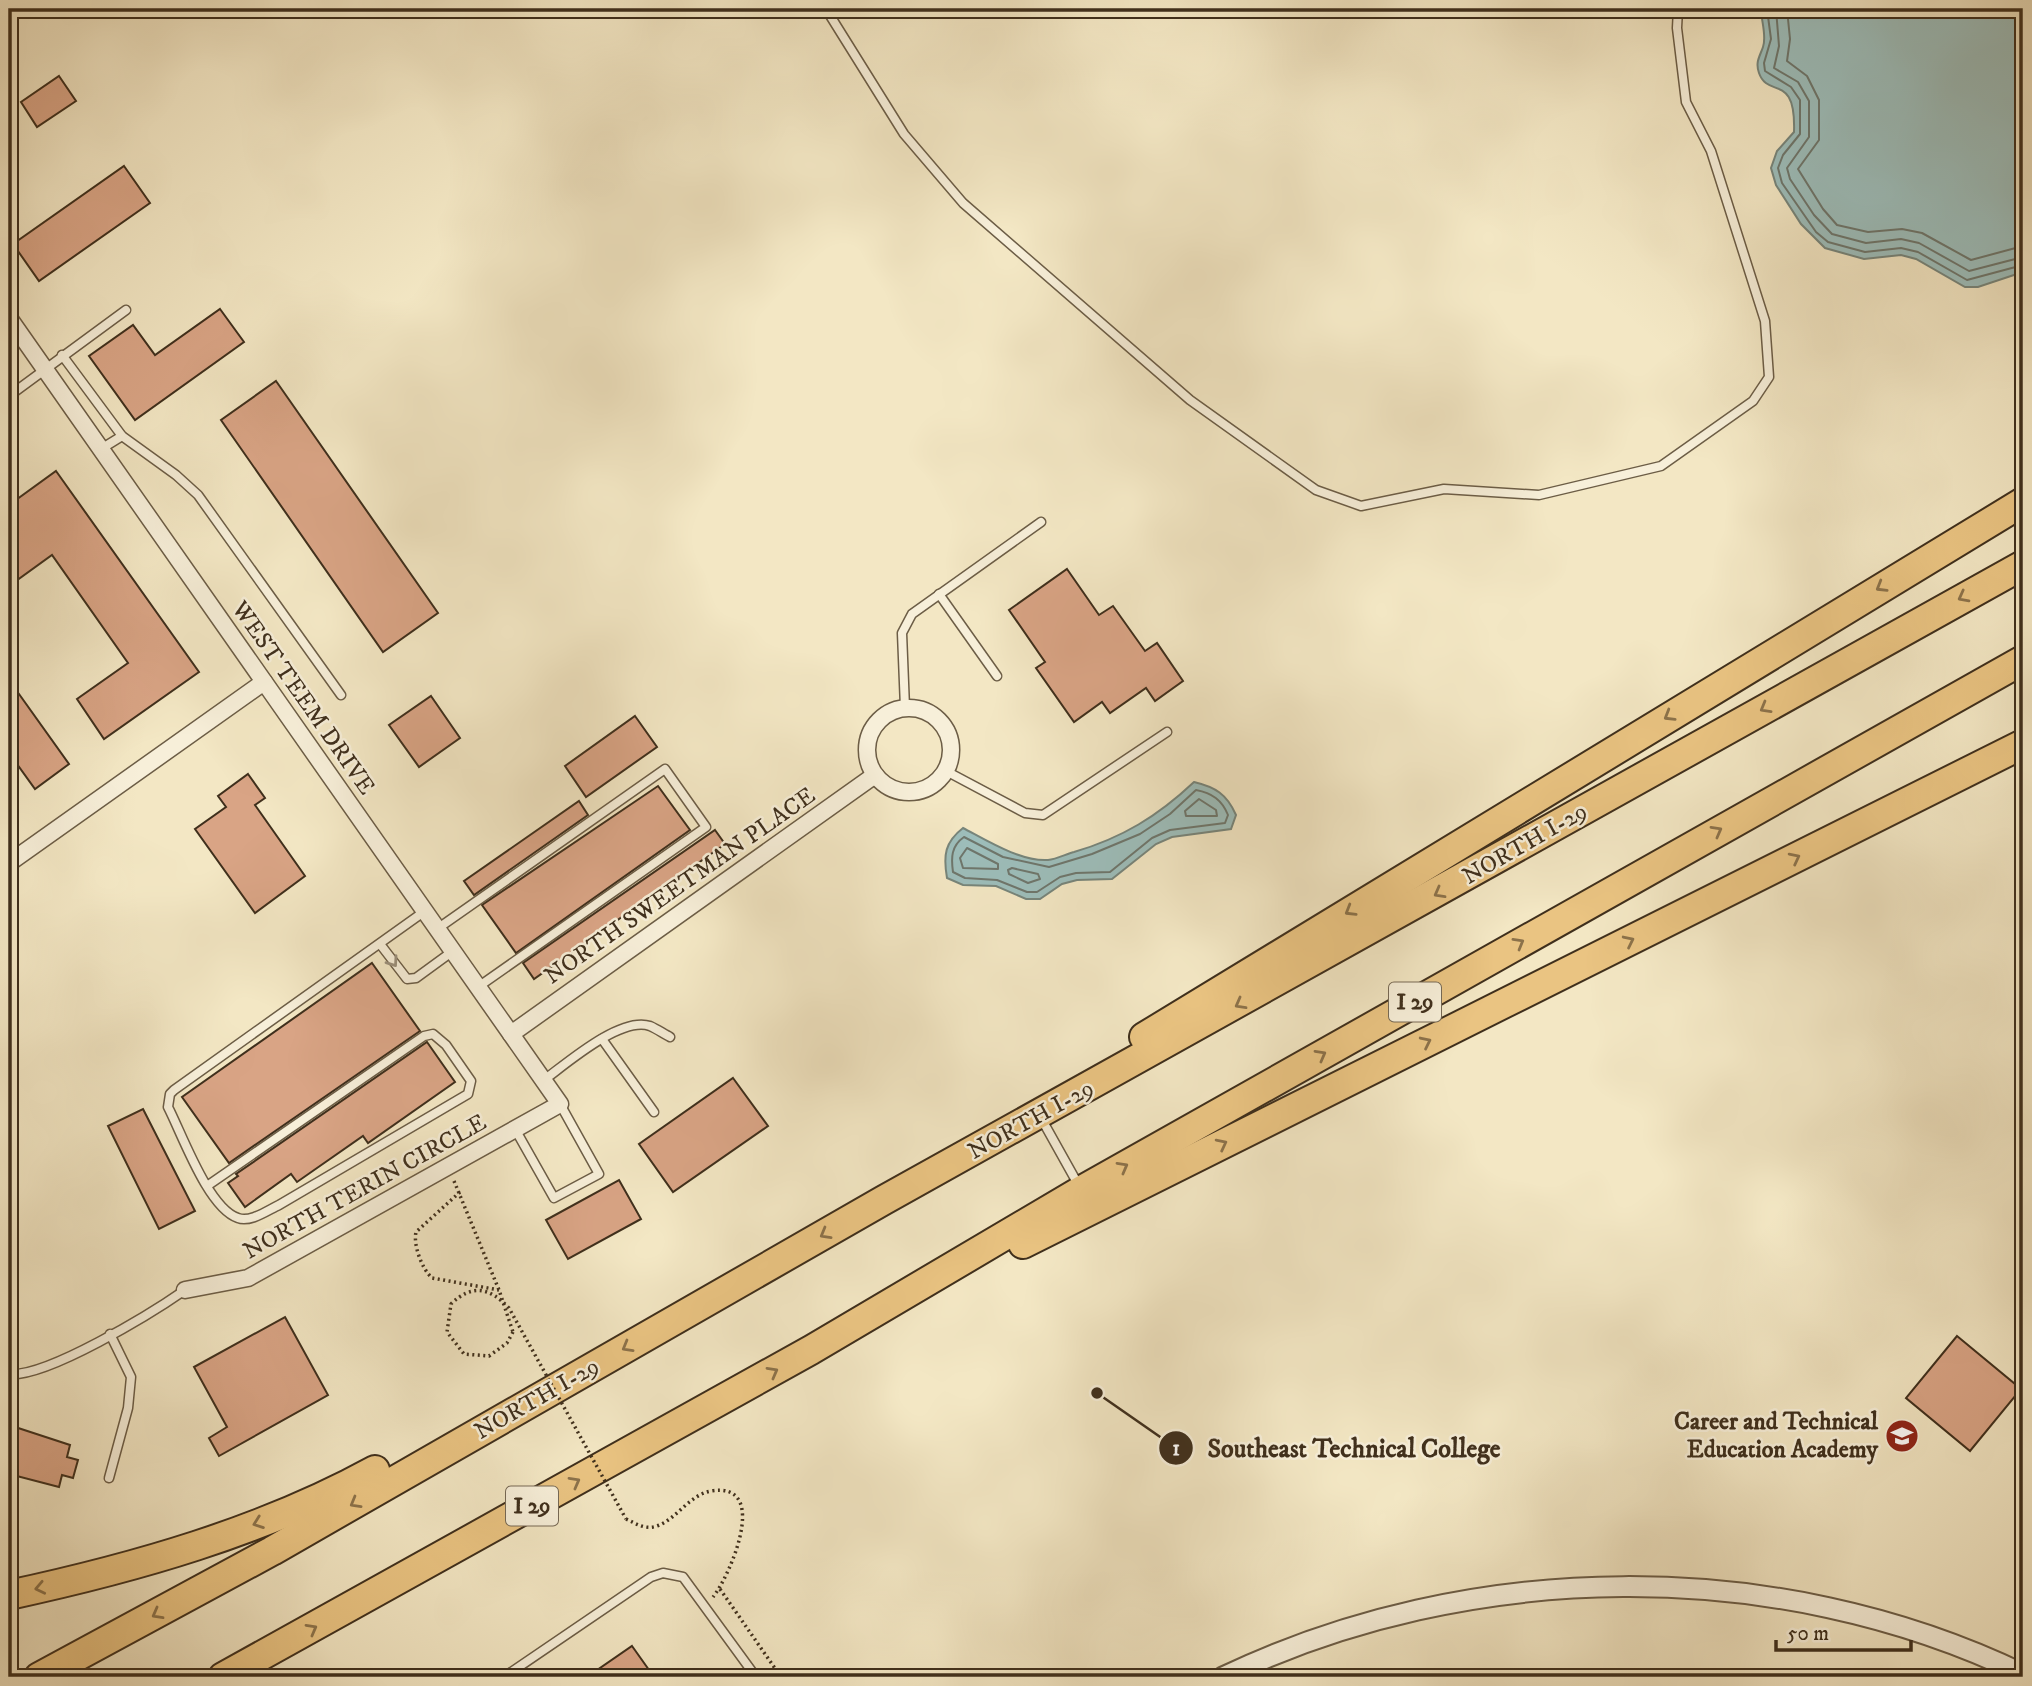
<svg xmlns="http://www.w3.org/2000/svg" width="2032" height="1686" viewBox="0 0 2032 1686" font-family="'IM FELL DW Pica',serif">
	<rect width="100%" height="100%" fill="#f3e7c4"/>
	<filter id="stains"><feTurbulence type="fractalNoise" baseFrequency=".00286" numOctaves="4"/><feColorMatrix values="0 0 0 0 .2 0 0 0 0 .09 0 0 0 0 .02 0 0 0 .5 -.17"/></filter>
	<radialGradient id="worn" r=".72"><stop offset=".6" stop-color="#630" stop-opacity="0"/><stop offset="1" stop-color="#630" stop-opacity=".3"/></radialGradient>
	<g fill="#9dbebb" stroke="#77857b" stroke-width="2">
		<path d="M1761 9H2023V272L1978 287H1965L1916 259 1901 255 1864 259 1825 248 1801 224 1776 185 1771 168 1777 151 1794 132C1796 72 1768 99 1759 73 1755 62 1760 56 1763 47 1767 36 1761 20 1761 9Z"/>
		<path d="M1194 782C1215 787 1227 794 1236 815L1231 829 1172 837 1156 844 1112 879 1077 880 1062 884 1040 899H1026L996 886 963 885 947 878C943 855 945 842 963 828 986 840 1021 862 1048 860 1057 859 1066 854 1074 852 1122 838 1158 816 1194 782Z"/>
	</g>
	<g fill="none" stroke-linecap="round" stroke-linejoin="round">
		<g stroke="#6e766c" stroke-width="2">
			<polyline points="1767,9 1771,39 1764,63 1765,71 1791,87 1800,100 1800,134 1783,155 1778,168 1782,183 1816,232 1828,242 1865,252 1901,248 1918,252 1967,280 2023,265"/>
			<polyline points="1776,9 1779,46 1774,68 1798,82 1809,101 1809,137 1787,168 1790,179 1814,215 1832,234 1866,243 1901,239 1919,243 1969,271 2023,257"/>
			<polyline points="1787,9 1790,39 1787,61 1807,76 1819,100 1819,140 1798,169 1823,209 1837,225 1868,232 1902,229 1922,233 1971,260 2023,246"/>
			<path d="M1196 790C1212 793 1222 800 1228 815L1225 823 1170 830 1152 838 1110 872 1076 873 1060 877 1037 892H1027L997 880 965 878 953 872C951 858 951 846 964 837L1003 857 1049 867 1092 854 1140 834 1170 814Z"/>
			<polygon points="1199,799 1216,810 1217,816 1186,816 1185,811"/>
			<polygon points="967,848 998,864 998,869 963,868 960,858"/>
			<polygon points="1012,868 1038,874 1040,879 1028,883 1009,874 1008,870"/>
		</g>
	</g>
	<g fill="#d9a485" stroke="#3f2f1c" stroke-width="2">
		<polygon points="59,76 76,101 37,127 21,102"/>
		<polygon points="124,166 150,203 39,281 13,244"/>
		<polygon points="220,309 244,342 135,420 89,356 133,325 155,355"/>
		<polygon points="276,381 438,613 383,652 221,420"/>
		<polygon points="56,471 199,672 104,739 77,699 128,663 52,555 9,586 9,505"/>
		<polygon points="1067,569 1099,615 1113,606 1145,651 1157,643 1183,681 1155,701 1146,688 1110,713 1102,702 1074,722 1036,668 1045,662 1009,610"/>
		<polygon points="9,680 69,764 35,789 9,753"/>
		<polygon points="431,696 460,738 419,767 389,725"/>
		<polygon points="635,716 657,747 586,797 565,766"/>
		<polygon points="248,774 265,798 255,805 305,876 255,913 195,829 226,807 218,796"/>
		<polygon points="658,786 690,830 516,953 482,905"/>
		<polygon points="579,801 588,815 474,895 464,881"/>
		<polygon points="715,830 725,844 534,979 523,963"/>
		<polygon points="372,963 420,1031 229,1163 182,1097"/>
		<polygon points="427,1042 455,1082 368,1143 363,1136 297,1182 291,1174 245,1207 228,1183 238,1176 236,1174"/>
		<polygon points="733,1078 768,1126 673,1192 639,1144"/>
		<polygon points="143,1109 195,1211 159,1229 108,1126"/>
		<polygon points="619,1180 641,1219 568,1259 546,1220"/>
		<polygon points="285,1317 328,1395 219,1456 209,1438 227,1427 194,1367"/>
		<polygon points="1957,1336 2021,1389 1970,1451 1906,1398"/>
		<polygon points="9,1425 70,1445 67,1457 78,1460 73,1478 62,1475 59,1487 9,1474"/>
		<polygon points="632,1646 654,1677 587,1677"/>
	</g>
	<g fill="none" stroke-linecap="round" stroke-linejoin="round">
		<defs>
			<g id="service">
				<polyline points="826,9 904,134 963,203 1190,400 1316,490 1361,506 1444,489 1539,495 1661,466 1753,401 1769,377 1765,321 1711,151 1686,102 1677,28 1678,9"/>
				<polyline points="62,355 122,436 176,475 198,495 341,695"/>
				<polyline points="9,396 126,310"/>
				<polyline points="101,449 122,436"/>
				<polyline points="939,594 997,676"/>
				<polyline points="905,708 902,633 912,614 1041,522"/>
				<polyline points="946,771 1025,813 1043,815 1167,732"/>
				<polyline points="437,929 665,769 706,827 478,987"/>
				<polyline points="380,944 407,979 416,978 453,951"/>
				<polyline points="602,1039 654,1112"/>
				<path d="M544 1080C567 1063 621 1016 650 1026 657 1029 664 1034 670 1037"/>
				<polyline points="1041,1118 1079,1186"/>
				<polyline points="515,1129 554,1198 599,1174 560,1104"/>
				<path d="M207 1186 424 1036 433 1034 446 1045 471 1081 468 1094 279 1205C268 1210 250 1223 238 1218 208 1208 182 1134 168 1107L170 1094 174 1090 425 911"/>
				<path d="M9 1374C46 1378 152 1313 185 1290"/>
				<polyline points="109,1478 128,1408 131,1377 110,1334"/>
				<polyline points="504,1677 651,1577 663,1573 683,1577 756,1677"/>
			</g>
			<g id="minor">
				<polyline points="9,318 560,1104 248,1278 185,1290"/>
				<circle cx="909" cy="750" r="42"/>
				<polyline points="9,863 264,682"/>
				<polyline points="511,1034 875,775"/>
			</g>
			<path id="tertiary" d="M1223 1677C1470 1559 1776 1555 2023 1674"/>
			<g id="motorway">
				<polyline points="1144,1037 2023,502"/>
				<polyline points="1023,1244 2023,744"/>
				<path d="M9 1595C134 1568 262 1532 375 1470"/>
				<polyline points="39,1677 272,1551 884,1200 2023,565"/>
				<polyline points="223,1677 811,1350 1082,1190 2023,660"/>
			</g>
		</defs>
		<use href="#service" stroke="#6c5d46" stroke-width="11"/>
		<use href="#minor" stroke="#6c5d46" stroke-width="19"/>
		<use href="#tertiary" stroke="#6c5d46" stroke-width="23"/>
		<use href="#motorway" stroke="#3f2f1c" stroke-width="32"/>
		<g stroke="#3f2f1c" stroke-width="3.5" stroke-dasharray="2 3.5" stroke-linecap="butt">
			<polyline points="454,1181 499,1290 513,1332"/>
			<path d="M460 1192 416 1232C413 1245 422 1269 432 1278L499 1290"/>
			<path d="M626 1519C637 1524 645 1530 657 1526 677 1519 689 1495 711 1491 771 1481 730 1576 713 1597"/>
			<polyline points="720,1589 781,1677"/>
		</g>
		<use href="#service" stroke="#f7efd9" stroke-width="8"/>
		<use href="#minor" stroke="#f7efd9" stroke-width="16"/>
		<use href="#tertiary" stroke="#f7efd9" stroke-width="19"/>
		<use href="#motorway" stroke="#eac482" stroke-width="28"/>
		<path stroke="#3f2f1c" stroke-width="3.5" stroke-dasharray="2 3.5" stroke-linecap="butt" d="M513 1332 507 1343 489 1356 464 1354 447 1332 451 1304C472 1284 489 1287 509 1308L626 1519"/>
	</g>
	<defs><path id="oneway-chevron" d="M-2-3.5L2.5 0L-2 3.5" fill="none" stroke-width="1.6" stroke-linecap="round" stroke-linejoin="round" transform="scale(1.75)"/></defs>
	<g stroke="#8c724a">
		<use href="#oneway-chevron" transform="translate(1881 587) rotate(149)"/>
		<use href="#oneway-chevron" transform="translate(1963 597) rotate(152)"/>
		<use href="#oneway-chevron" transform="translate(1765 708) rotate(150)"/>
		<use href="#oneway-chevron" transform="translate(1669 716) rotate(149)"/>
		<use href="#oneway-chevron" transform="translate(1717 831) rotate(-29)"/>
		<use href="#oneway-chevron" transform="translate(1795 858) rotate(-27)"/>
		<use href="#oneway-chevron" transform="translate(1439 893) rotate(151)"/>
		<use href="#oneway-chevron" transform="translate(1350 911) rotate(149)"/>
		<use href="#oneway-chevron" transform="translate(1629 941) rotate(-26)"/>
		<use href="#oneway-chevron" transform="translate(1519 943) rotate(-30)"/>
		<use href="#oneway-chevron" transform="translate(1240 1004) rotate(151)"/>
		<use href="#oneway-chevron" transform="translate(1426 1042) rotate(-26)"/>
		<use href="#oneway-chevron" transform="translate(1321 1055) rotate(-29)"/>
		<use href="#oneway-chevron" transform="translate(1222 1144) rotate(-27)"/>
		<use href="#oneway-chevron" transform="translate(1123 1167) rotate(-29)"/>
		<use href="#oneway-chevron" transform="translate(825 1234) rotate(150)"/>
		<use href="#oneway-chevron" transform="translate(627 1347) rotate(150)"/>
		<use href="#oneway-chevron" transform="translate(773 1372) rotate(-29)"/>
		<use href="#oneway-chevron" transform="translate(575 1482) rotate(-29)"/>
		<use href="#oneway-chevron" transform="translate(355 1503) rotate(150)"/>
		<use href="#oneway-chevron" transform="translate(258 1523) rotate(160)"/>
		<use href="#oneway-chevron" transform="translate(40 1588) rotate(168)"/>
		<use href="#oneway-chevron" transform="translate(157 1614) rotate(151)"/>
		<use href="#oneway-chevron" transform="translate(312 1629) rotate(-29)"/>
	</g>
	<use stroke="#9b8f7a" href="#oneway-chevron" transform="translate(393 962) rotate(55)"/>
	<defs>
		<symbol id="school-disc" viewBox="-11 -11 22 22"><circle r="9.5" fill="#8f2418" stroke="#f7efd9"/><path d="M0-5L7-2L0 1L-7-2ZM-4 1L0 2.5L4 1V4Q0 6-4 4Z" fill="#fff"/></symbol>
	</defs>
	<g fill-rule="evenodd">
		<use href="#school-disc" x="1883" y="1417" width="38" height="38"/>
	</g>
	<g text-anchor="middle" dominant-baseline="central" stroke-width="5" stroke-linejoin="round" paint-order="stroke">
		<g fill="#f7efd9" stroke="#766955" stroke-width="2">
			<rect x="1389" y="982.5" width="52" height="39" rx="5"/>
			<rect x="506" y="1486.5" width="52" height="39" rx="5"/>
		</g>
		<g font-size="23" font-weight="bold" fill="#3f2f1c">
			<text x="1415" y="1002">I 29</text>
			<text x="532" y="1506">I 29</text>
		</g>
		<g font-size="24" fill="#3f2f1c" stroke="#f7efd9">
			<text transform="translate(303 698) rotate(55)">WEST TEEM DRIVE</text>
			<text transform="translate(1525 844) rotate(-30)">NORTH I-29</text>
			<text transform="translate(680 886) rotate(-35)">NORTH SWEETMAN PLACE</text>
			<text transform="translate(1031 1120) rotate(-29)">NORTH I-29</text>
			<text transform="translate(365 1187) rotate(-29)">NORTH TERIN CIRCLE</text>
			<text transform="translate(537 1399) rotate(-30)">NORTH I-29</text>
		</g>
		<g font-size="24" font-weight="bold" fill="#3f2f1c" stroke="#f7efd9" text-anchor="end">
			<text x="1878" y="1422">Career and Technical<tspan x="1878" dy="28">Education Academy</tspan></text>
		</g>
	</g>
	<path fill="none" stroke="#3f2f1c" stroke-width="2.5" d="M1097 1393L1176 1448"/>
	<g fill="#3f2f1c" stroke="#f7efd9" stroke-width="2.5">
		<circle cx="1097" cy="1393" r="7"/>
		<circle cx="1176" cy="1448" r="18"/>
	</g>
	<g font-size="21" text-anchor="middle" font-weight="bold" fill="#fff">
		<text x="1176" y="1455">1</text>
	</g>
	<g font-size="26" text-anchor="middle" font-weight="bold" fill="#3f2f1c" stroke="#f7efd9" stroke-width="5" stroke-linejoin="round" paint-order="stroke">
		<text x="1354" y="1457">Southeast Technical College</text>
	</g>
	<rect width="2032" height="1686" fill="none" stroke="#f3e7c4" stroke-width="35"/>
	<rect x="10" y="10" width="2011" height="1665" fill="none" stroke="#3f2f1c" stroke-width="3.5"/>
	<rect x="18" y="18" width="1997" height="1651" fill="none" stroke="#3f2f1c" stroke-width="2"/>
	<path d="M1776 1640v10h135v-10" fill="none" stroke="#3f2f1c" stroke-width="3.5"/>
	<text x="1787" y="1640" font-size="21" fill="#3f2f1c" stroke="#f7efd9" stroke-width="5" paint-order="stroke">50 m</text>
	<rect width="100%" height="100%" filter="url(#stains)"/>
	<rect width="100%" height="100%" fill="url(#worn)"/>
</svg>
